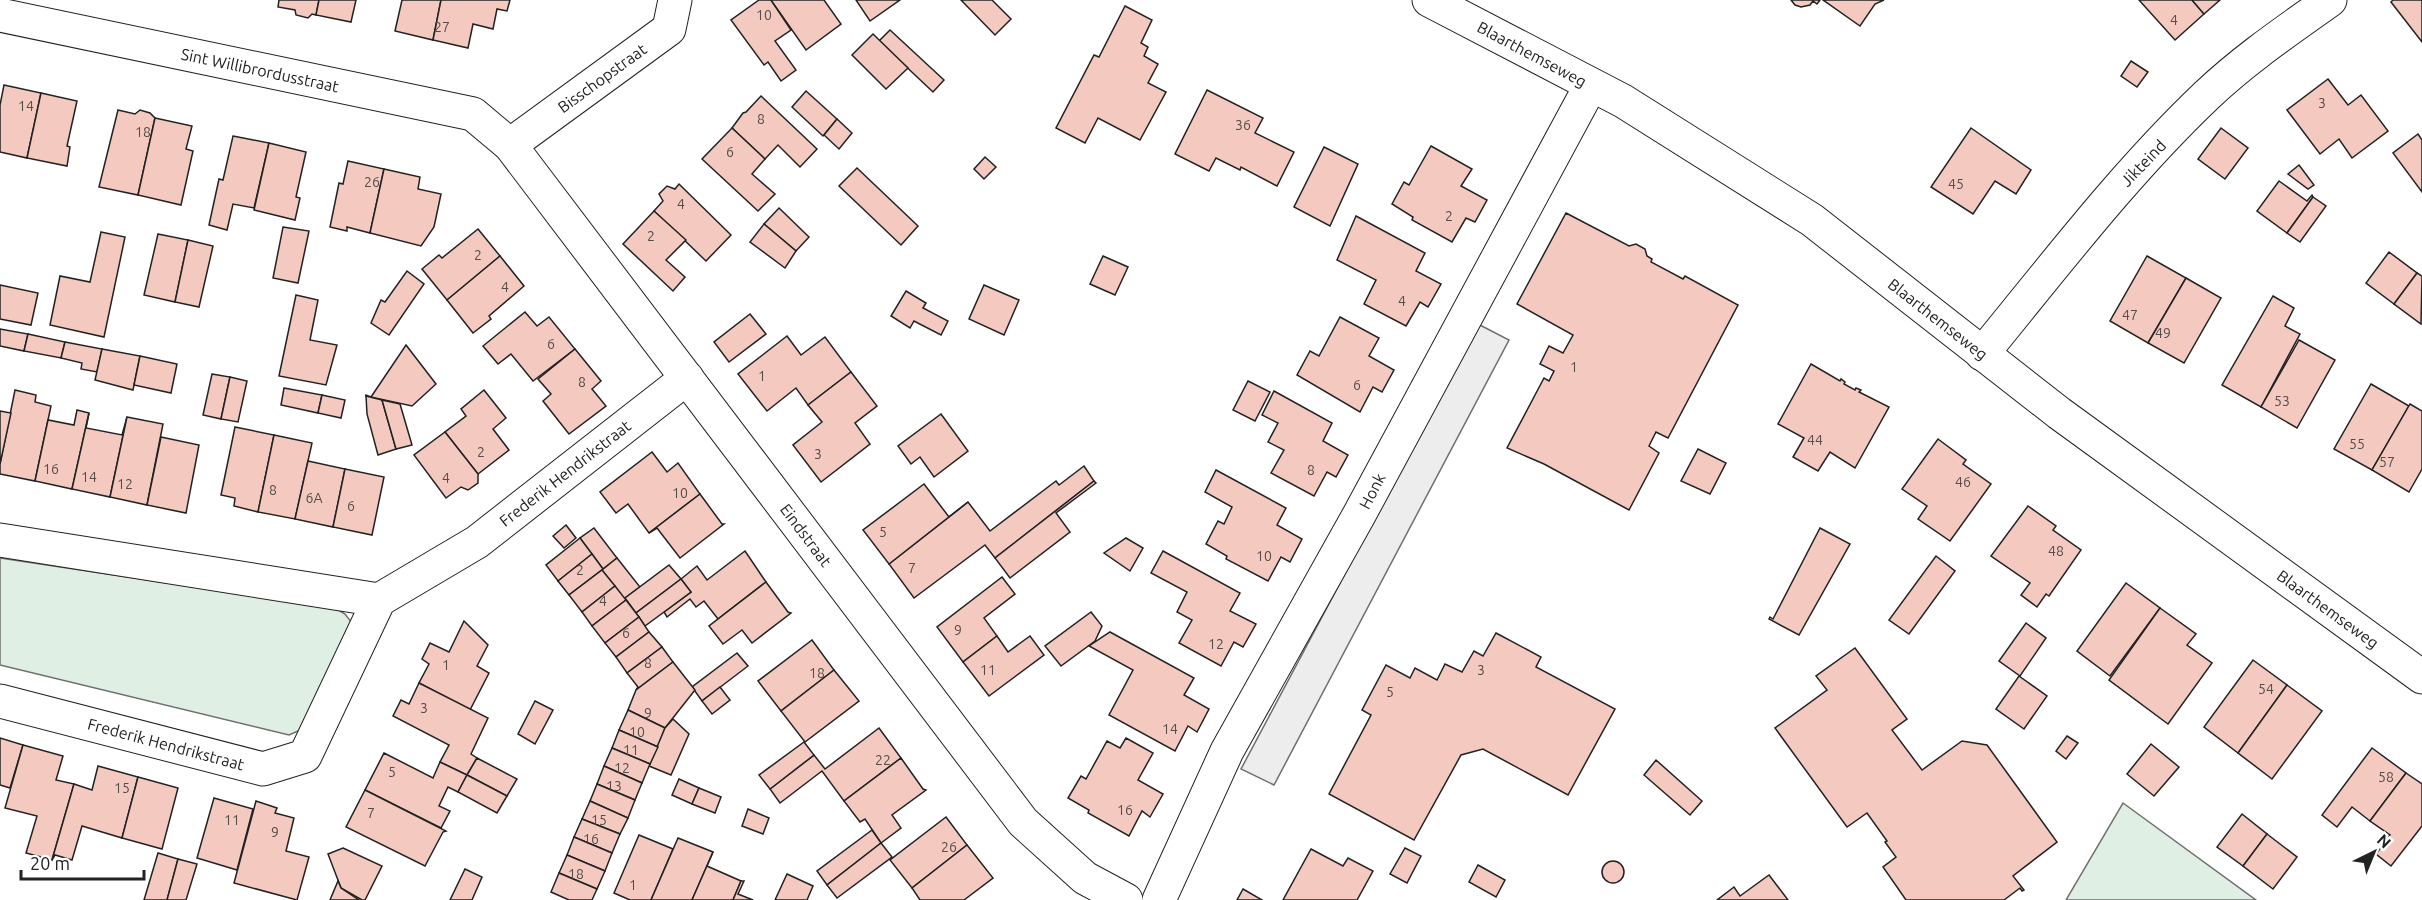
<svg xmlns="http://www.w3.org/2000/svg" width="2422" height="900" viewBox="0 0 2422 900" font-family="Ubuntu,sans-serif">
	<rect width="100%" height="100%" fill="#fff"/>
	<g fill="#e0efe3" stroke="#6f6f6f" stroke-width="1.5">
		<polygon points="0,558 335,608 345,614 352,623 305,728 289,735 0,665"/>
		<polygon points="2123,803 2256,900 2066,900"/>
	</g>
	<polygon fill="#ededed" stroke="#6f6f6f" stroke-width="1.5" points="1478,324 1509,340 1274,785 1241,769"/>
	<g fill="#f3c9c0" stroke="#222" stroke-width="1.5">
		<polygon points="279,0 319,0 316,15 312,14 308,18 296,15 295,10 278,7"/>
		<polygon points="319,0 356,0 351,22 316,15"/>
		<polygon points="402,0 441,0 433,40 395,31"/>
		<polygon points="441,0 510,0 507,11 497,9 493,29 473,24 468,48 433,40"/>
		<polygon points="759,0 771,0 791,30 775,41 796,70 781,81 768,62 764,65 731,20"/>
		<polygon points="771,0 824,0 841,24 806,50"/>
		<polygon points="856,0 900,0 870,21"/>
		<polygon points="961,0 992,0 1011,19 995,35"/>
		<polygon points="1791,0 1820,0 1817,4 1813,1 1810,5 1801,7 1795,5"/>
		<polygon points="1823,0 1884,0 1875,4 1860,26"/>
		<polygon points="2139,0 2192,0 2204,14 2175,40"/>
		<polygon points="2192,0 2220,0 2204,14"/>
		<polygon points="2393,0 2422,0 2422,42 2391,2"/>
		<polygon points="1125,6 1152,20 1141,43 1148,47 1144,56 1158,64 1148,83 1166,92 1140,140 1098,118 1085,143 1056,128 1094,55 1099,57"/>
		<polygon points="890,30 944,80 933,92 879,41"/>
		<polygon points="873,34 908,68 886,89 852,55"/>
		<polygon points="2131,61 2148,72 2137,87 2121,76"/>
		<polygon points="2328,79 2348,105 2361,95 2388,131 2352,158 2339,139 2320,154 2287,110"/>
		<polygon points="4,85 41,93 27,158 0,152 0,105"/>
		<polygon points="1207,90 1263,118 1255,133 1294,152 1277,186 1241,167 1240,170 1216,158 1209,171 1175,154"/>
		<polygon points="806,91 837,119 823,136 792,107"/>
		<polygon points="41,93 77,101 67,146 70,147 67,166 27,158"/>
		<polygon points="761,96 817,149 800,167 778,145 765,159 732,128 743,113 746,112"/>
		<polygon points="118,110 135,114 140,110 150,113 155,118 138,195 99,187"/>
		<polygon points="155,118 192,126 186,149 193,151 181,205 138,195"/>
		<polygon points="837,119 852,133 839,149 824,135"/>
		<polygon points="732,128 765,159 752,174 775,194 758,211 702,159"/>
		<polygon points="1971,128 2031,170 2016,194 1995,181 1973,214 1931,187"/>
		<polygon points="2221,128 2248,148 2225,179 2198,159"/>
		<polygon points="2418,134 2422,140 2422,192 2393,153"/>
		<polygon points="233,136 269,143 254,208 233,204 227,230 209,225 219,179 223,180"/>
		<polygon points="269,143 306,152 296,197 300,198 295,220 254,210"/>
		<polygon points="1431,146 1472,169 1461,186 1487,200 1475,222 1466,218 1452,242 1412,220 1413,217 1392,204 1404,182 1409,185"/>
		<polygon points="1324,147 1358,164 1330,226 1294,207"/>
		<polygon points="985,157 996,167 984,179 974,169"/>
		<polygon points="348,161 384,169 370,233 347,227 347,231 330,227 339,183 343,184"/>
		<polygon points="2299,165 2314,185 2308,189 2288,174"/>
		<polygon points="857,168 918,226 901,245 839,186"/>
		<polygon points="384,169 420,177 418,189 441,194 434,227 421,246 370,233"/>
		<polygon points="2279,181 2307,201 2312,195 2313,197 2287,233 2257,211"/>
		<polygon points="679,184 731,235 706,261 654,211 663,201 659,194 667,186 675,189"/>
		<polygon points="2313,197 2326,206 2300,242 2287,233"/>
		<polygon points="779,208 809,237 796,251 764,224"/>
		<polygon points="654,211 686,240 666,260 685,277 673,291 623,244"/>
		<polygon points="1566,213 1629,246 1636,244 1645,249 1647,256 1652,259 1651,262 1683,279 1685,276 1738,305 1668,438 1656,432 1649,446 1659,453 1629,510 1544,464 1507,448 1544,378 1549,381 1554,371 1540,364 1549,346 1563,353 1573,335 1517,304"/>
		<polygon points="1356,216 1425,253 1416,271 1441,284 1428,307 1420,302 1406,326 1364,304 1376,280 1337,260"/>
		<polygon points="764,224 796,251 785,268 750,242"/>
		<polygon points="283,227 309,231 298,283 273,278"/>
		<polygon points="478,229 500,256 447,300 422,269 439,255 442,258"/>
		<polygon points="101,232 125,237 104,337 50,325 60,276 90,282"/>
		<polygon points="158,234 188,240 175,302 144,295"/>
		<polygon points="188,240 213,246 199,307 175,302"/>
		<polygon points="2389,252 2417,273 2394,304 2366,283"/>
		<polygon points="500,256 524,286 489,316 491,319 473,333 447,300"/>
		<polygon points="1103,256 1128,267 1115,295 1090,284"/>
		<polygon points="2147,256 2186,278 2148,343 2110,321"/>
		<polygon points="407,271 424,284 389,335 371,323 381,300 385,302"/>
		<polygon points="2417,273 2422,276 2421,324 2394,304"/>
		<polygon points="2186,278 2221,298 2184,363 2148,343"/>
		<polygon points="0,285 38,293 31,325 0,319"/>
		<polygon points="984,285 1019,300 1004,335 969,319"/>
		<polygon points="906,291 926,303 923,308 948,321 941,335 914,321 910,328 891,316"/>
		<polygon points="296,295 318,300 310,340 337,345 326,385 279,376"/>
		<polygon points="2273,296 2294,308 2285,326 2300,334 2261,407 2222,385"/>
		<polygon points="525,312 537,326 549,317 575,349 533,381 511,354 498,364 483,346"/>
		<polygon points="750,314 766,334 729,362 714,342"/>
		<polygon points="1340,317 1379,338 1369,356 1394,370 1382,392 1373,387 1360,412 1297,375 1310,351 1319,356"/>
		<polygon points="0,329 28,334 24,351 0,346"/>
		<polygon points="28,334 65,342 61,358 24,351"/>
		<polygon points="787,336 801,355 825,337 851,372 808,405 796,388 767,411 738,374"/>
		<polygon points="2299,340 2335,360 2297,428 2261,407"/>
		<polygon points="65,342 102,349 97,372 81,369 82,363 61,358"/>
		<polygon points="406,345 436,384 412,406 366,396 366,395 371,397"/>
		<polygon points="102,349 140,356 133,390 95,380"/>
		<polygon points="575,349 601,381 592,389 606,406 569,434 543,401 551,394 538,379"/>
		<polygon points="140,356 177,364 171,393 134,385"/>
		<polygon points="1811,364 1840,381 1841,379 1845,382 1844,384 1855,390 1856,388 1861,390 1859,392 1889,407 1855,468 1830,452 1818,471 1793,457 1804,438 1778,424"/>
		<polygon points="851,372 877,406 855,423 870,444 821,482 793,445 822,422 808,405"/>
		<polygon points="212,374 230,377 221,419 203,415"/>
		<polygon points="230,377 247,381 238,422 221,419"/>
		<polygon points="1248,381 1270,392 1255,421 1233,410"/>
		<polygon points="2371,384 2409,406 2372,470 2334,449"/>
		<polygon points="284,388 322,395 318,413 281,405"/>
		<polygon points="15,390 36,395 35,402 51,406 35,481 0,474 0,464"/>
		<polygon points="484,390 506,418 493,429 509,450 478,474 445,432 466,416 461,409"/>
		<polygon points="1274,391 1332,423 1323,441 1348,455 1336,477 1327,472 1314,496 1271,473 1284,450 1268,442 1278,423 1262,415"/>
		<polygon points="322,395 345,400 341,418 318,413"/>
		<polygon points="366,396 382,400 396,449 378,455 367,414"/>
		<polygon points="382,400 400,404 412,445 396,449"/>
		<polygon points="2410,404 2422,411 2422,469 2409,492 2372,470"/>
		<polygon points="77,410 89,413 72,489 35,481 48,420 74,425"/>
		<polygon points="0,411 11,413 0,464"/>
		<polygon points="89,413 86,428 122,435 127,417 110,497 72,489"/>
		<polygon points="941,414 968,451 934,477 920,457 911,464 898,446"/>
		<polygon points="127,417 163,424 147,505 110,497"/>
		<polygon points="235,427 274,435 258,512 234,506 235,498 221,495"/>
		<polygon points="445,432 478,474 478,483 468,490 461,487 446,498 414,455"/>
		<polygon points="274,435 312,443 295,519 258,512"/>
		<polygon points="161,437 199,445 186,513 147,505"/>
		<polygon points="1938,439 1966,460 1963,464 1991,484 1950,541 1918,519 1927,506 1902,489"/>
		<polygon points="1698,449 1726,463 1710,494 1681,481"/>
		<polygon points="652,452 667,472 678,463 700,494 649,533 628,504 616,513 600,492"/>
		<polygon points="308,461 345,469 333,527 295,519"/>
		<polygon points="1084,466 1094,481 995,558 985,545 914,598 889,564 968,502 990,531 1056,481 1059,485"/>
		<polygon points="345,469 384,477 372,535 333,527"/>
		<polygon points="1216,470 1286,508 1277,525 1302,539 1290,562 1281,557 1268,581 1226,559 1227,556 1206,544 1218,521 1224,524 1232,507 1205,492"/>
		<polygon points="1094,481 1096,483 1056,513 1070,532 1010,578 995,558"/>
		<polygon points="924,484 949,517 968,502 889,564 863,530"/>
		<polygon points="700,494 722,524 724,524 680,558 657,528 649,533"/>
		<polygon points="2028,506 2056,526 2053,530 2081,550 2049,596 2046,594 2037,607 2021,595 2030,583 1991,556"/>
		<polygon points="566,525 576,538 564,548 553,536"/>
		<polygon points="594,528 617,558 603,569 580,538"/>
		<polygon points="1820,528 1850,544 1799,635 1769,619 1770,617 1773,619"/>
		<polygon points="580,538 592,554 558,581 546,565"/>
		<polygon points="1126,538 1143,548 1130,571 1104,553"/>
		<polygon points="745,551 766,582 718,619 704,601 696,607 690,599 667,617 664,612 691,592 681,579 697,566 707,580"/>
		<polygon points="1163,551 1240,593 1230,611 1256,624 1243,647 1234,642 1221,666 1179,643 1192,620 1177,612 1187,592 1151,573"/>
		<polygon points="592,554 603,569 569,595 558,581"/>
		<polygon points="1936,556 1955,571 1909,634 1889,620"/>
		<polygon points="617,558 640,587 624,599 602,570"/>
		<polygon points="669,565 681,579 636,613 625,598"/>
		<polygon points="602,570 615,586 582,612 569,595"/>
		<polygon points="1002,577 1015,594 984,618 997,636 963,662 937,627"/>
		<polygon points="681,579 691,592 645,626 636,613"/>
		<polygon points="766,582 788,612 791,613 752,643 742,630 723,644 709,626"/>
		<polygon points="2126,583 2160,608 2110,676 2077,651"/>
		<polygon points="615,586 626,600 592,626 582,612"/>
		<polygon points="626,600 639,617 605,643 592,626"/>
		<polygon points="2160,608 2196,634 2187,645 2212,663 2168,724 2109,680"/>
		<polygon points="1091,612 1102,626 1095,641 1061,666 1045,646"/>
		<polygon points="639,617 649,632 616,657 605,643"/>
		<polygon points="464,621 488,645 477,666 489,673 470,710 419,683 429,664 422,659 430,643 449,652"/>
		<polygon points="2026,623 2046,638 2020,676 1999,661"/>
		<polygon points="649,632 662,647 627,673 616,657"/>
		<polygon points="1110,632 1194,678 1184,695 1209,709 1197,732 1188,726 1175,751 1109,715 1133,670 1089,646"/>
		<polygon points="1496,633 1541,657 1536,667 1615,709 1568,795 1483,749 1461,755 1414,840 1329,794 1371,715 1362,710 1386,665 1410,678 1415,668 1437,680 1445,664 1462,672 1474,651 1483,656"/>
		<polygon points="997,636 1008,652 1030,636 1044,655 989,696 963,662"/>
		<polygon points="812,640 834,670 781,711 758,681"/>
		<polygon points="662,647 673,662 636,690 638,687 627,673"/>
		<polygon points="1855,648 1907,719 1892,730 1922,770 1962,741 1987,745 2057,842 2013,876 2024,890 2022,891 2020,888 2004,900 1906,900 1883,867 1896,857 1885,842 1887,841 1867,813 1847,827 1775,728 1827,690 1816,676"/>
		<polygon points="737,653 748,666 702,701 692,687"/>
		<polygon points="2253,660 2287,685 2238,753 2204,727"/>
		<polygon points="673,662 695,690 665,728 628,710 636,690"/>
		<polygon points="834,670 859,701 805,742 781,711"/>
		<polygon points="2019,676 2047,696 2024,729 1996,709"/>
		<polygon points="419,683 488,718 471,754 477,758 467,775 440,762 449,745 393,716 401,700 409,704"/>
		<polygon points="2287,685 2322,711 2272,779 2238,753"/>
		<polygon points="720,687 730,700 712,714 702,701"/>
		<polygon points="535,701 553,710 535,744 518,734"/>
		<polygon points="628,710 665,728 658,747 619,730"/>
		<polygon points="673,719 689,734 671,775 649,766 665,728"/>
		<polygon points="879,728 901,758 844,801 822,771 780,803 770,789 814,755 825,769"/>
		<polygon points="619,730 658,747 650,764 612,748"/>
		<polygon points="2067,736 2078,743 2066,759 2056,751"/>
		<polygon points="0,738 23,745 10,788 0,785"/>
		<polygon points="1126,738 1153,753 1138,780 1163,794 1150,817 1142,811 1129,836 1088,813 1089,810 1068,798 1081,776 1086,779 1107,741 1120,748"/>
		<polygon points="804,742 814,755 770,789 759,775"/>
		<polygon points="2151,744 2179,767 2154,796 2127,774"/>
		<polygon points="23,745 63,756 56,780 74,784 52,860 26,853 37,816 5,808"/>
		<polygon points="612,748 650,764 642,783 604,766"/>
		<polygon points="2372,748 2406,773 2370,821 2352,807 2337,827 2322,815"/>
		<polygon points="384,753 433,778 440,762 467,775 458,792 448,787 439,806 450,811 441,828 365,790"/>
		<polygon points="477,758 517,779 507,796 467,775"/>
		<polygon points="901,758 923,789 926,790 892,815 901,828 881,843 865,819 860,822 844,801"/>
		<polygon points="1656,760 1702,801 1690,815 1644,775"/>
		<polygon points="98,766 138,777 122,838 82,826 72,860 55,855 52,860 74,784 92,790"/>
		<polygon points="604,766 642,783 635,800 597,784"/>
		<polygon points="2406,773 2422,784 2422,826 2391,866 2376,854 2390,835 2370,821"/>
		<polygon points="467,775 507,796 497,813 458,792"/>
		<polygon points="138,777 178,788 162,849 122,838"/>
		<polygon points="679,779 699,788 692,804 672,795"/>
		<polygon points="597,784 635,800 628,818 590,801"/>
		<polygon points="699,788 721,797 715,813 692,804"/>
		<polygon points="365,790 446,831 443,832 425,866 346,827"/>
		<polygon points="214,798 253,809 237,870 197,858"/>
		<polygon points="256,801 277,808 275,813 294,818 286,851 309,857 297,900 234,883"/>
		<polygon points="590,801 628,818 620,834 582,819"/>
		<polygon points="748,809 769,818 763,834 742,826"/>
		<polygon points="2242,814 2267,834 2243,866 2217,847"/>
		<polygon points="946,817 967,845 912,888 890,860"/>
		<polygon points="582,819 620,834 612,853 574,837"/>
		<polygon points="872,830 881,843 827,885 817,871"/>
		<polygon points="2267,834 2297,857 2273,889 2243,866"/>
		<polygon points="639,835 673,849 651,900 630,900 614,893"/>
		<polygon points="574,837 612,853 605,871 567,855"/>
		<polygon points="678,838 713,852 692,900 651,900"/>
		<polygon points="881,843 892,857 837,898 827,885"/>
		<polygon points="967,845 993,878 964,900 920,900 912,888"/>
		<polygon points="343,848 382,866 365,900 362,900 341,888 328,854"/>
		<polygon points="1405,848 1421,856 1407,883 1390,874"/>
		<polygon points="1311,849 1343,866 1348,858 1373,871 1357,900 1283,900"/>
		<polygon points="713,852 707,866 741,881 733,900 692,900"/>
		<polygon points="158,853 178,859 167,900 144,900"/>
		<polygon points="567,855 605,871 597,889 559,873"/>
		<polygon points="178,859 197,864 186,900 167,900"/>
		<circle cx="1613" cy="872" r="11"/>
		<polygon points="1478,865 1505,880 1496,897 1469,882"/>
		<polygon points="465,869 482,877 472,900 450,900"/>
		<polygon points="559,873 597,889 592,900 569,900 551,892"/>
		<polygon points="787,874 813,886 807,900 775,900"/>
		<polygon points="1769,875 1788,900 1717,900 1734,887 1740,896"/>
		<polygon points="338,881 341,888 359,900 330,900"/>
		<polygon points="741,881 744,881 738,894 753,900 733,900"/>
		<polygon points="1243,889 1262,900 1237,900"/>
	</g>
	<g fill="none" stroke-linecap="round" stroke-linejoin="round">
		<defs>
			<g id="minor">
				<polyline points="1429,0 1623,101 1812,220 2059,413 2422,677"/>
				<polyline points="0,15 473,114 510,145 1023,822 1085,878 1126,900"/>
				<polyline points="510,145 669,29 675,0"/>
				<path d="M1982 354C2055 265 2124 174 2207 95 2245 59 2288 30 2330 0"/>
				<polyline points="0,540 379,600"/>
				<polyline points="0,701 263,769 305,756 379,600 477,542 687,378"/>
				<polyline points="1159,900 1227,751 1359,515 1591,85"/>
			</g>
		</defs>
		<use href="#minor" stroke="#222" stroke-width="35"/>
		<use href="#minor" stroke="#fff" stroke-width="33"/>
	</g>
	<g text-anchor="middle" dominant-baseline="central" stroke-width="4.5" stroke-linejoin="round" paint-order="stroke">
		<g font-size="14" fill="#564c4a">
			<text x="764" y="15">10</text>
			<text x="2174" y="20">4</text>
			<text x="442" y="27">27</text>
			<text x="2322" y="103">3</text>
			<text x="26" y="106">14</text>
			<text x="761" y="119">8</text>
			<text x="1243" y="125">36</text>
			<text x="143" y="132">18</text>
			<text x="730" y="152">6</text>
			<text x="372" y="182">26</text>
			<text x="1956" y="184">45</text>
			<text x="681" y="204">4</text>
			<text x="1449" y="216">2</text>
			<text x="651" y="236">2</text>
			<text x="478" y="255">2</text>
			<text x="505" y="287">4</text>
			<text x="1402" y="301">4</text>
			<text x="2130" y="315">47</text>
			<text x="2163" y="333">49</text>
			<text x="551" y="344">6</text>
			<text x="1574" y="367">1</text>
			<text x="762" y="376">1</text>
			<text x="582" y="382">8</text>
			<text x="1357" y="385">6</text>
			<text x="2282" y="401">53</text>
			<text x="1815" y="440">44</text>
			<text x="2357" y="444">55</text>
			<text x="481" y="452">2</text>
			<text x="818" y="454">3</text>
			<text x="2387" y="462">57</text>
			<text x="51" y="469">16</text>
			<text x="1311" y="470">8</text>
			<text x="89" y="477">14</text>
			<text x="446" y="478">4</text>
			<text x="1963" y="482">46</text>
			<text x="125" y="484">12</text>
			<text x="273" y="490">8</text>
			<text x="680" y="493">10</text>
			<text x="314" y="498">6A</text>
			<text x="351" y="506">6</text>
			<text x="883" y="532">5</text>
			<text x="2056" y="551">48</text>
			<text x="1264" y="556">10</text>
			<text x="912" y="568">7</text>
			<text x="580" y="570">2</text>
			<text x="603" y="601">4</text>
			<text x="958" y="630">9</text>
			<text x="626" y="633">6</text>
			<text x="1216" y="644">12</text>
			<text x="648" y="663">8</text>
			<text x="446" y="665">1</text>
			<text x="988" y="670">11</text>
			<text x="1481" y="670">3</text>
			<text x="817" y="673">18</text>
			<text x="2266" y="689">54</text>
			<text x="1390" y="692">5</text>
			<text x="424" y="708">3</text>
			<text x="648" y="713">9</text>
			<text x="1170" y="729">14</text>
			<text x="637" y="732">10</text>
			<text x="631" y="750">11</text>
			<text x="883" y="760">22</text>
			<text x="622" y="768">12</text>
			<text x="392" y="772">5</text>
			<text x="2386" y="777">58</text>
			<text x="614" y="786">13</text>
			<text x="122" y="788">15</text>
			<text x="1125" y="810">16</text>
			<text x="371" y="813">7</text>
			<text x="232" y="820">11</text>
			<text x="599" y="820">15</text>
			<text x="275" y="832">9</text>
			<text x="591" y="839">16</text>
			<text x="949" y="847">26</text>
			<text x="576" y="874">18</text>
			<text x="633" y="885">1</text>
		</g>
		<g font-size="16" fill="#222" stroke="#fff">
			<text transform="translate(1532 54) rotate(28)">Blaarthemseweg</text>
			<text transform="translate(260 70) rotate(12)">Sint Willibrordusstraat</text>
			<text transform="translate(602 78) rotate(-36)">Bisschopstraat</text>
			<text transform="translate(2143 163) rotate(-46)">Jikteind</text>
			<text transform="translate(1938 319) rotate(38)">Blaarthemseweg</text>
			<text transform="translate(565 473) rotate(-38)">Frederik Hendrikstraat</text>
			<text transform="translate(1372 491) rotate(-62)">Honk</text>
			<text transform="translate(806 535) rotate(53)">Eindstraat</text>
			<text transform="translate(2328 609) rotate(36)">Blaarthemseweg</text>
			<text transform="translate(166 744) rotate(15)">Frederik Hendrikstraat</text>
		</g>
	</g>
	<g transform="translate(2374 852) rotate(43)" stroke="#ffffff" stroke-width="4.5" paint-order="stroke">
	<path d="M0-4.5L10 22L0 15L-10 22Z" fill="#222222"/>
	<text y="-9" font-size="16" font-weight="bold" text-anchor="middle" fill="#222222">N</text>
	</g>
	<path d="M21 870v9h123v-9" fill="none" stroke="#222222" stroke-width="3"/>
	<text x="30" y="870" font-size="18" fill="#222222" stroke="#ffffff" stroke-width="4.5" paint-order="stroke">20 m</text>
</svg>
